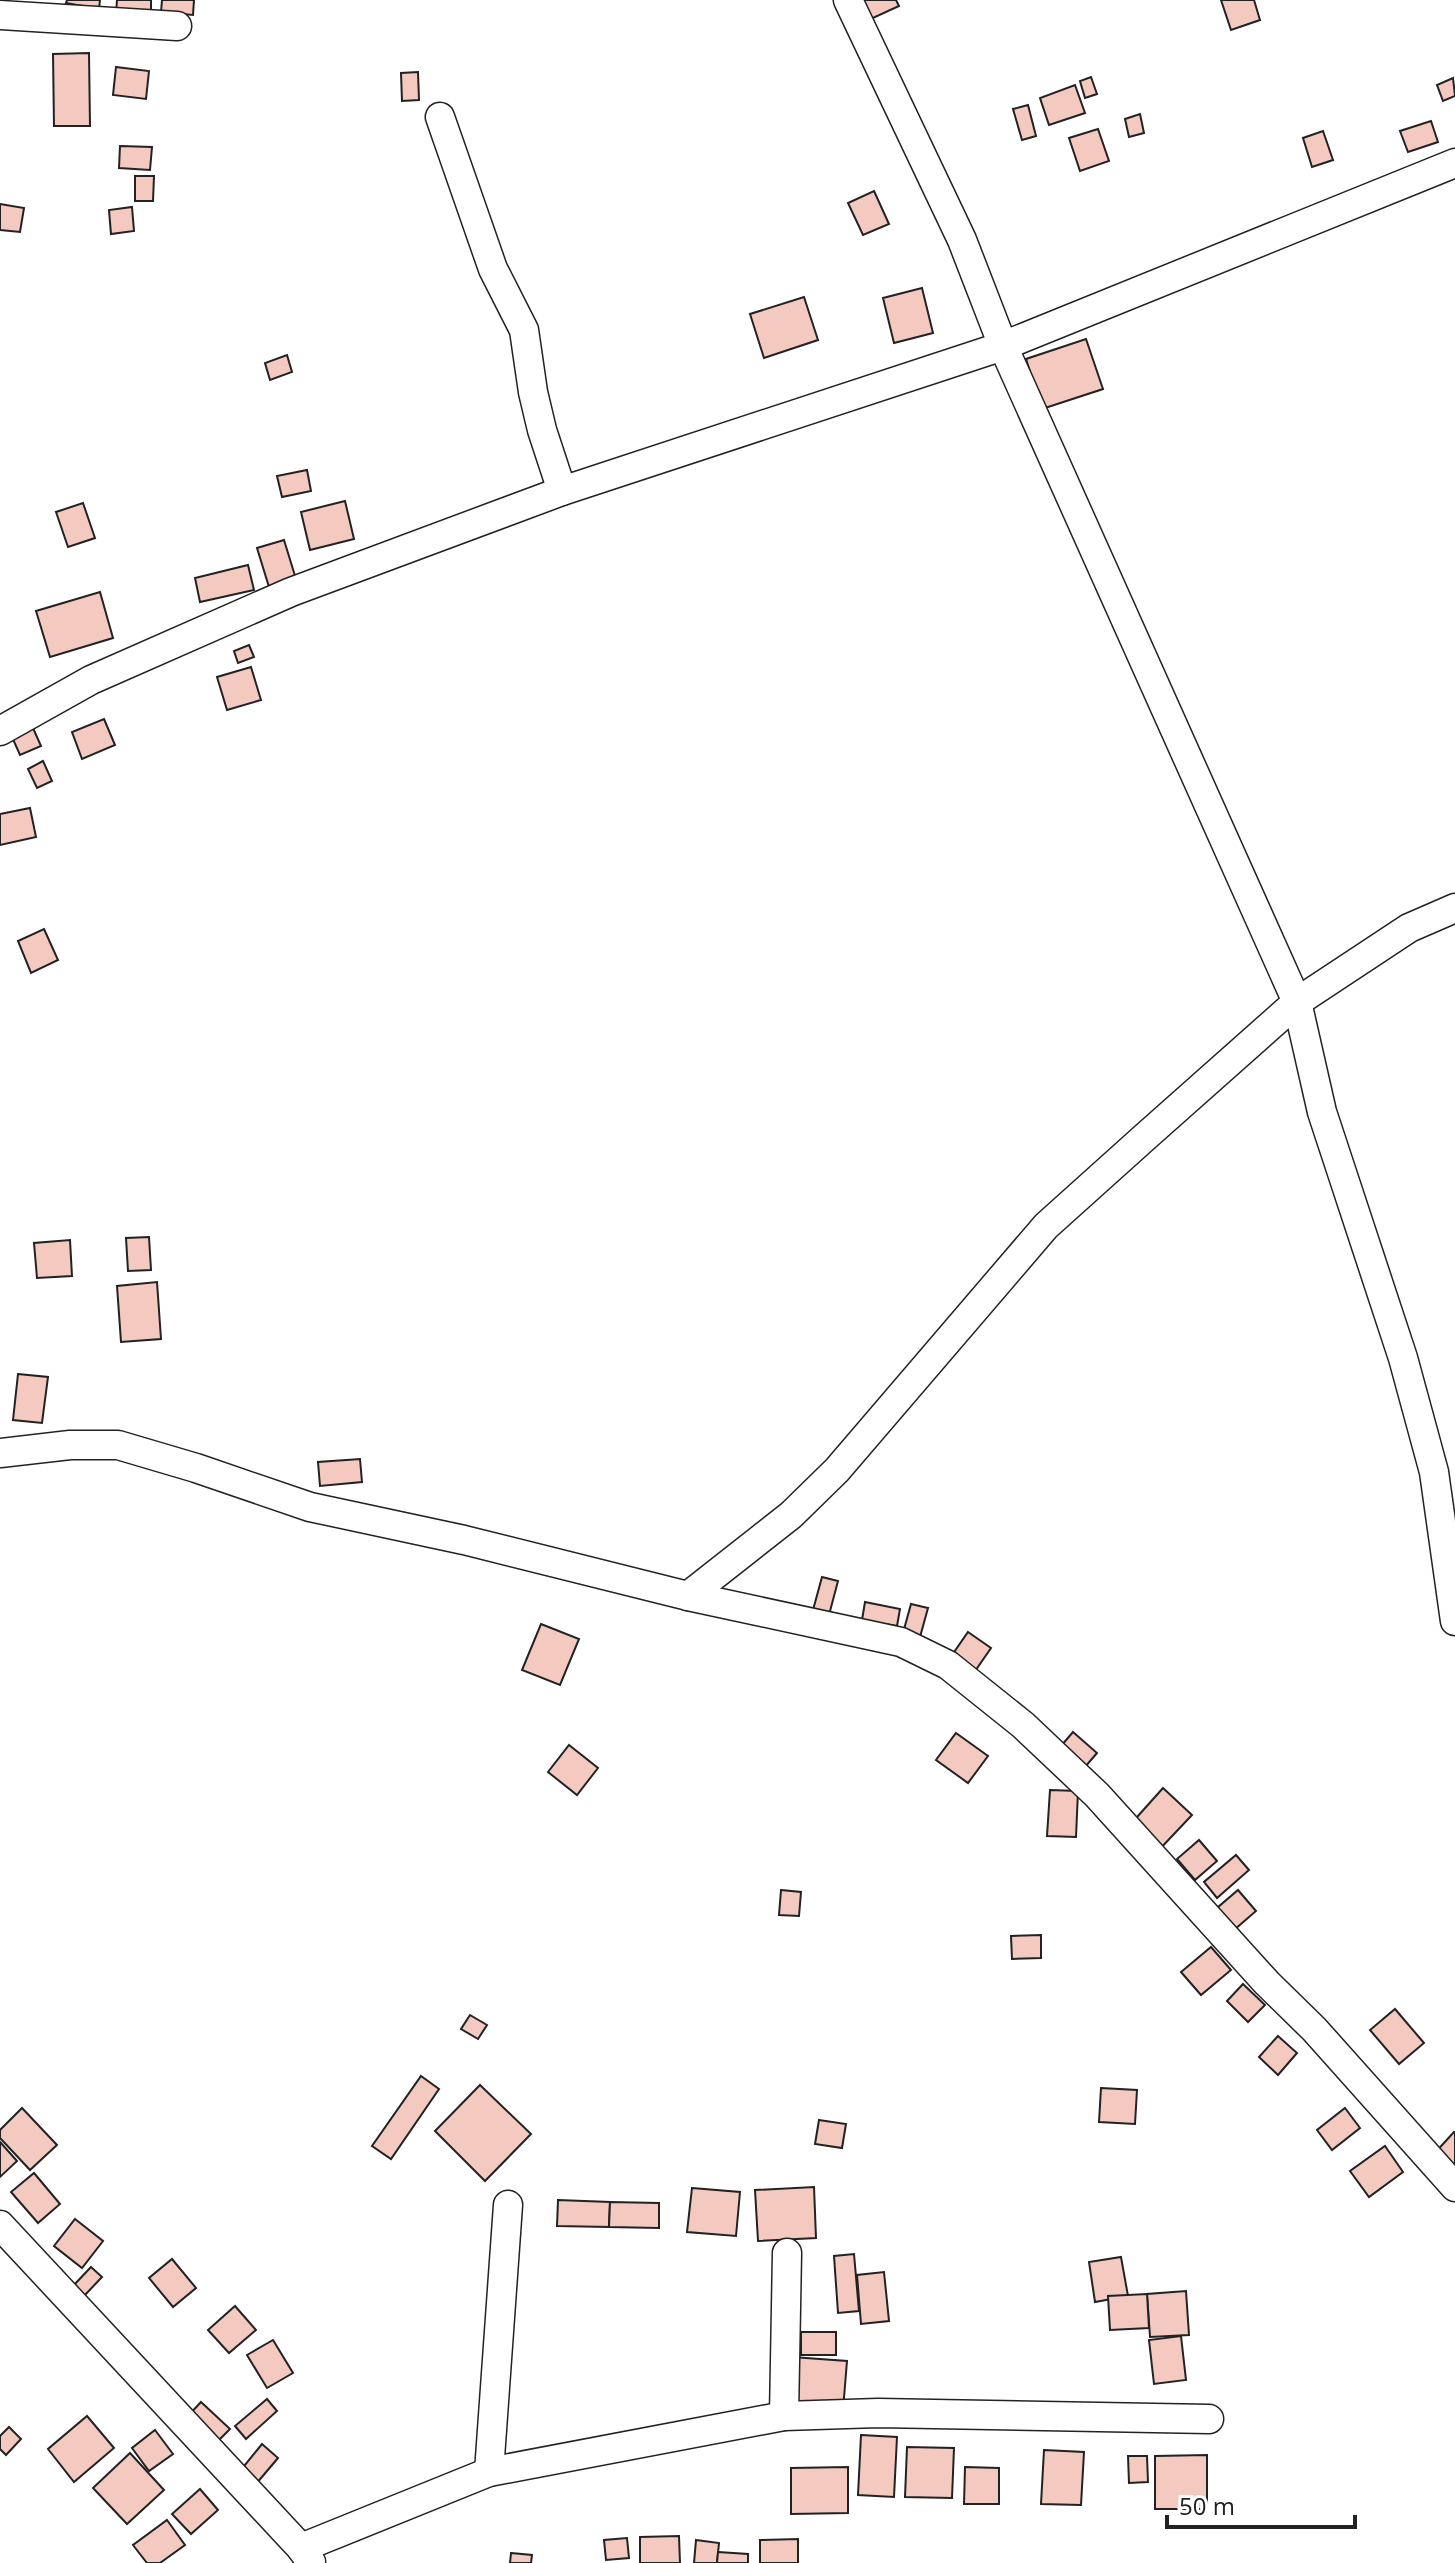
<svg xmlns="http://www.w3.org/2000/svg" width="1455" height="2563" viewBox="0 0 1455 2563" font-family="'Open Sans',sans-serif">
	<rect width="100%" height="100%" fill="#fff"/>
	<g fill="#f3c9c0" stroke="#222" stroke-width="2">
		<polygon points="67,0 100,0 99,9 66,3"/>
		<polygon points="117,0 151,0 151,16 116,15"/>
		<polygon points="162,0 194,0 193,15 161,12"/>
		<polygon points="849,0 896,0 899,6 860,24"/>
		<polygon points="1221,0 1254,0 1260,20 1231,30"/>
		<polygon points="89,53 90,126 54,126 53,54"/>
		<polygon points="116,67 149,71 146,99 113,95"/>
		<polygon points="418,72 419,100 402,101 401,73"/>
		<polygon points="1091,77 1097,94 1085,98 1080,81"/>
		<polygon points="1453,78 1455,96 1443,101 1437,85"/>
		<polygon points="1075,85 1085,113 1049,125 1040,98"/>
		<polygon points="1028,105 1036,136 1022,140 1013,109"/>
		<polygon points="1140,114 1144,133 1129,137 1125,119"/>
		<polygon points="1431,121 1438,142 1408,152 1400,131"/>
		<polygon points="1098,129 1109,161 1080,171 1069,138"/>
		<polygon points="1323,131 1333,160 1312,167 1303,138"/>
		<polygon points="120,146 152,147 150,170 119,168"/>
		<polygon points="135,176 154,176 153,201 135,201"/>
		<polygon points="874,191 889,224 863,235 848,203"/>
		<polygon points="0,204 24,208 20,232 0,230"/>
		<polygon points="132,207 134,231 111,234 109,210"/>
		<polygon points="922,288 933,333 894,343 883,298"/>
		<polygon points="804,297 818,340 764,358 750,314"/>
		<polygon points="1086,339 1103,389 1042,409 1026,359"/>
		<polygon points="287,355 292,372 270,380 265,363"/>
		<polygon points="307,470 311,491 282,497 277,476"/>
		<polygon points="345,501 354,539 310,550 301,512"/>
		<polygon points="83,503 95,538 68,547 56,512"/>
		<polygon points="284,540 296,579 269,587 257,548"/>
		<polygon points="248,565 254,590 200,602 195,578"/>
		<polygon points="100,592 113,638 50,657 36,611"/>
		<polygon points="249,645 254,657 238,663 234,651"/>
		<polygon points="251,667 261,700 227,710 217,677"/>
		<polygon points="104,719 115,745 82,759 72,732"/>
		<polygon points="33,728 41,746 20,755 12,737"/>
		<polygon points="43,761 52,781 37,788 28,769"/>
		<polygon points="30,808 36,837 0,845 0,814"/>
		<polygon points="44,929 58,960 31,973 18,941"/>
		<polygon points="149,1237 151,1270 128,1271 126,1238"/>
		<polygon points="70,1240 72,1276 37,1278 34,1243"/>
		<polygon points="157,1282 161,1339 121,1342 117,1286"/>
		<polygon points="18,1374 48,1377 42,1423 13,1420"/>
		<polygon points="360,1459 362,1482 320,1486 318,1462"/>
		<polygon points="822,1577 838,1581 829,1615 813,1610"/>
		<polygon points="865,1602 900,1609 897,1626 862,1620"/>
		<polygon points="911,1604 928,1608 920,1637 903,1633"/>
		<polygon points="541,1624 579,1639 560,1685 522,1670"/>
		<polygon points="968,1632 991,1648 973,1674 950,1658"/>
		<polygon points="1073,1732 1097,1753 1079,1774 1055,1753"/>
		<polygon points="956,1733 988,1756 968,1783 936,1760"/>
		<polygon points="569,1745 598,1768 577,1795 548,1772"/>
		<polygon points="1163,1788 1192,1815 1157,1852 1129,1826"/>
		<polygon points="1050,1790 1078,1791 1076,1837 1047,1836"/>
		<polygon points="1199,1840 1217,1861 1195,1880 1177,1859"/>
		<polygon points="1236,1855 1249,1870 1217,1898 1204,1882"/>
		<polygon points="781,1890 801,1892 799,1916 779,1915"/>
		<polygon points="1238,1890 1256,1911 1234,1930 1217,1908"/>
		<polygon points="1041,1935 1041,1958 1012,1959 1011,1936"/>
		<polygon points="1211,1947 1231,1970 1201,1995 1181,1972"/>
		<polygon points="1243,1984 1265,2005 1248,2022 1227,2001"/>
		<polygon points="1395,2009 1424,2043 1399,2064 1370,2030"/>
		<polygon points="470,2015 487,2025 478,2039 461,2029"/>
		<polygon points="1278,2036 1297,2053 1278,2075 1259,2057"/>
		<polygon points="421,2076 439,2089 391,2159 372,2146"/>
		<polygon points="480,2085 531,2134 485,2181 435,2131"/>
		<polygon points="1101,2088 1137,2090 1135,2124 1099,2122"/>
		<polygon points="22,2108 57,2145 30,2170 0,2138 0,2130"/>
		<polygon points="1345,2108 1360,2128 1332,2150 1317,2130"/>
		<polygon points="819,2120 846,2124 842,2148 815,2144"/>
		<polygon points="1454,2132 1455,2133 1455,2178 1432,2156"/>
		<polygon points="0,2142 17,2161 0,2177"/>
		<polygon points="1385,2146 1403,2172 1369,2197 1350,2171"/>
		<polygon points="34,2173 60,2204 38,2223 11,2192"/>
		<polygon points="814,2187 816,2238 758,2241 755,2190"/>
		<polygon points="692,2188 740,2192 736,2236 687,2232"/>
		<polygon points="558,2200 610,2202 609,2227 557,2226"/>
		<polygon points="610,2202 659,2203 659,2228 609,2227"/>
		<polygon points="75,2219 103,2241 82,2268 54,2246"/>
		<polygon points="854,2254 859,2311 838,2313 834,2256"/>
		<polygon points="1121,2257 1128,2296 1095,2302 1089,2262"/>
		<polygon points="172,2259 196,2288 173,2307 149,2278"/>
		<polygon points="91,2267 102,2277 84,2296 73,2286"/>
		<polygon points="884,2272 889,2321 861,2324 857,2275"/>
		<polygon points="1186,2291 1189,2335 1150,2337 1147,2294"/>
		<polygon points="1147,2294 1149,2328 1110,2330 1108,2296"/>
		<polygon points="235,2306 256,2330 229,2353 208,2330"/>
		<rect x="801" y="2332" width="35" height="23"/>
		<polygon points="1181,2336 1186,2380 1154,2384 1149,2340"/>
		<polygon points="273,2340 293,2373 267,2388 247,2355"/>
		<polygon points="792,2357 847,2361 843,2410 788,2406"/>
		<polygon points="267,2399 277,2411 246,2439 235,2426"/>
		<polygon points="201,2402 230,2429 216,2443 187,2417"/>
		<polygon points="87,2416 114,2448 74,2482 48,2449"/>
		<polygon points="9,2427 21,2439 6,2455 0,2449 0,2436"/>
		<polygon points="155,2430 173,2454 149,2471 132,2448"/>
		<polygon points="861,2435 897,2437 894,2497 858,2495"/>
		<polygon points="262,2444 278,2458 256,2484 240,2471"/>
		<polygon points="907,2447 954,2448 952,2498 905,2497"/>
		<polygon points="1044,2450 1084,2452 1081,2505 1041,2504"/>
		<polygon points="130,2453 164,2490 127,2524 93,2488"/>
		<polygon points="1207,2455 1207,2509 1155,2509 1155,2456"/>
		<polygon points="1128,2456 1147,2456 1148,2482 1129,2483"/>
		<polygon points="848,2467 848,2513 791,2514 791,2468"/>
		<polygon points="965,2467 999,2468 999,2504 964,2504"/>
		<polygon points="200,2489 218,2510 191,2534 172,2514"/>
		<polygon points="167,2520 185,2545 160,2563 147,2563 133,2545"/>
		<polygon points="679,2536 680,2563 640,2563 640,2537"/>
		<polygon points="627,2538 629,2558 606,2560 604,2540"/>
		<polygon points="798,2539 798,2563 760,2563 760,2540"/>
		<polygon points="696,2540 719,2543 717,2563 694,2563"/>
		<polygon points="718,2552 748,2554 748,2563 717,2563"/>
		<polygon points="511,2553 532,2555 531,2563 510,2563"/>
	</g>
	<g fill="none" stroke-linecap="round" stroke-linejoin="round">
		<defs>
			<g id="minor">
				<polyline points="848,0 962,240 1003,346 1297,1002 1322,1112 1403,1358 1434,1472 1455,1621"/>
				<polyline points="0,15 177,26"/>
				<polyline points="440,117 493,269 524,330 533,392 542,430 562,491"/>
				<polyline points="0,731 91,680 291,592 562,491 1003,346 1455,163"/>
				<polyline points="0,1453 70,1445 118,1445 196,1468 310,1507 464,1540 688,1596 901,1642 948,1665 1023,1725 1097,1795 1267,1983 1314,2029 1455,2187"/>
				<polyline points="688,1596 791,1515 837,1470 1046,1226 1145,1137 1297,1002 1409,928 1455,908"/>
				<polyline points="0,2225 301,2548 311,2562"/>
				<polyline points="784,2416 787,2253"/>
				<polyline points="489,2472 508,2205"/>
				<polyline points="301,2548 489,2472 784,2416 878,2413 1209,2419"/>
			</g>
		</defs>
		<use href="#minor" stroke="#222" stroke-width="31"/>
		<use href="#minor" stroke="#fff" stroke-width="28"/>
	</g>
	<path d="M1167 2515v12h188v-12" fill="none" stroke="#222222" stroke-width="4"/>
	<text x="1179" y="2515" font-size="24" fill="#222222" stroke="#ffffff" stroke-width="6" paint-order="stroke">50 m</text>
</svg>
